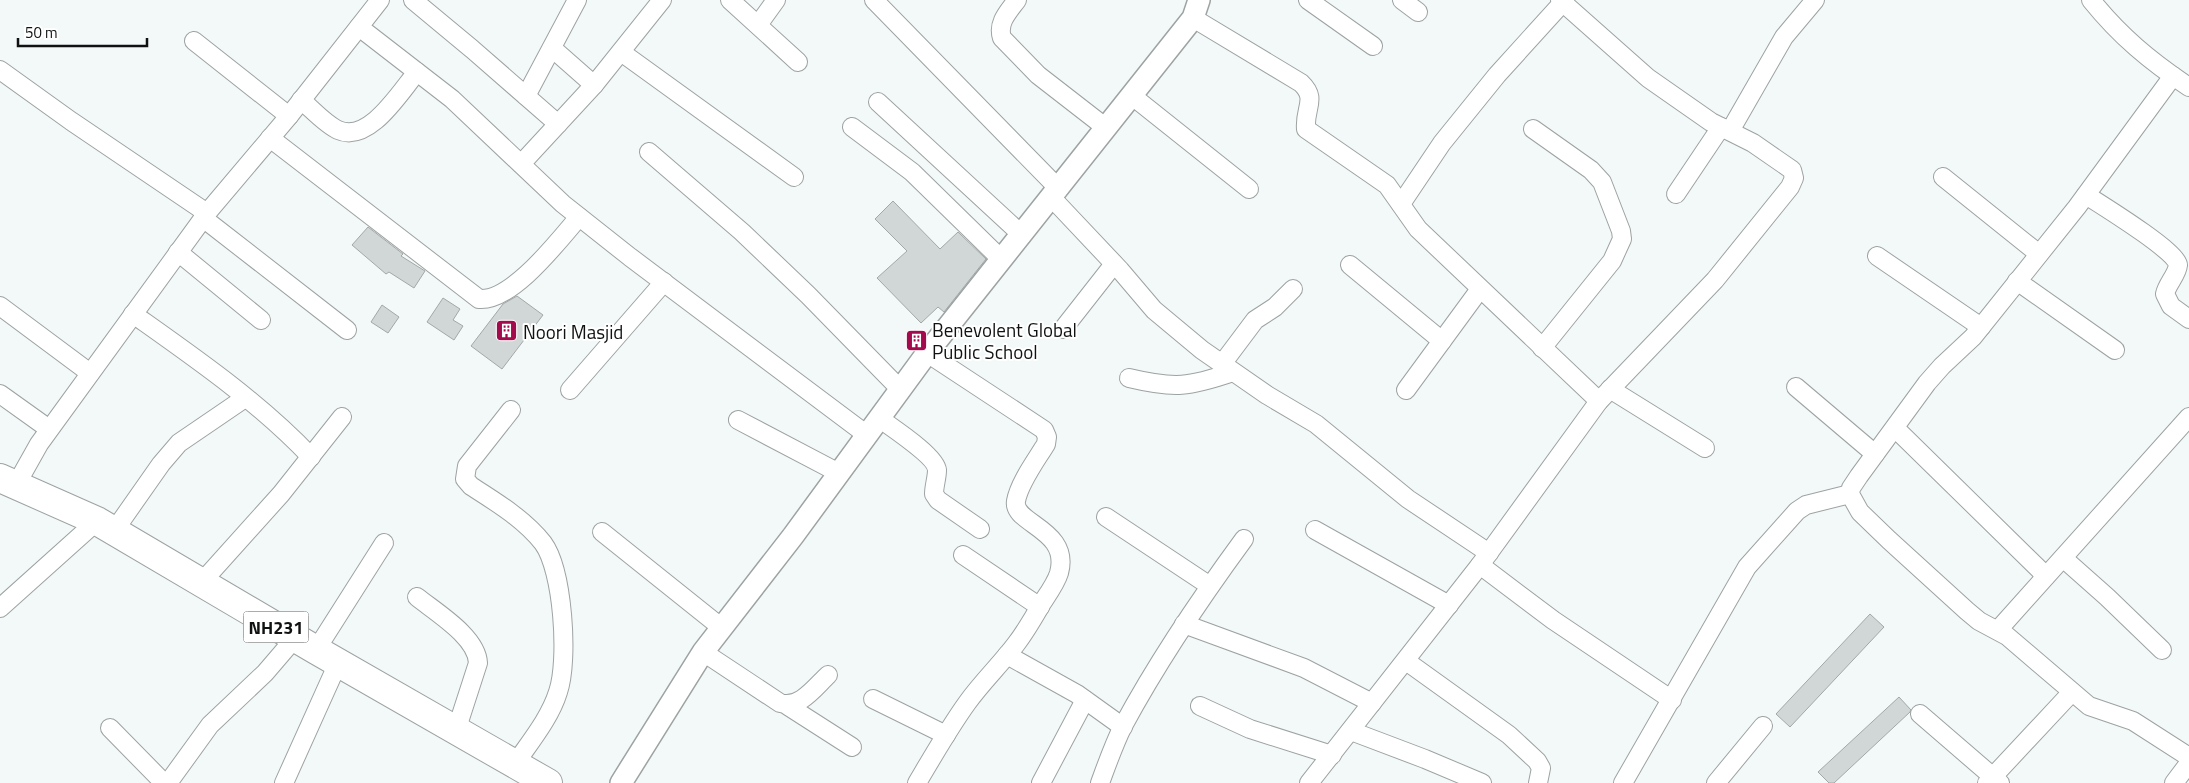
<svg xmlns="http://www.w3.org/2000/svg" width="2189" height="783" viewBox="0 0 2189 783" font-family="'Titillium Web',sans-serif">
	<rect width="100%" height="100%" fill="#f3f9f8"/>
	<g fill="#d1d7d6" stroke="#a3a8a7">
		<polygon points="893,201 940,249 958,232 986,259 944,312 938,307 921,323 877,278 907,251 875,219"/>
		<polygon points="368,227 403,254 401,256 425,271 414,288 389,272 386,274 352,245"/>
		<polygon points="517,296 543,315 502,369 471,346 503,304"/>
		<polygon points="443,298 460,309 453,320 463,326 454,340 427,322"/>
		<polygon points="382,305 399,317 388,333 371,322"/>
		<polygon points="915,330 924,337 915,348 906,341"/>
		<polygon points="1870,614 1884,627 1790,727 1776,714"/>
		<polygon points="1899,697 1911,710 1910,712 1834,783 1829,783 1818,772"/>
	</g>
	<g fill="none" stroke-linecap="round" stroke-linejoin="round">
		<defs>
			<g id="minor">
				<polyline points="413,0 472,49 558,124"/>
				<polyline points="730,0 798,62"/>
				<polyline points="874,0 1059,189"/>
				<path d="M1017 0C1008 12 997 23 1002 38L1038 75 1105 127"/>
				<polyline points="1308,0 1373,46"/>
				<polyline points="1402,0 1418,12"/>
				<path d="M2091 0C2120 36 2150 61 2189 87"/>
				<path d="M1193 18 1301 83C1318 99 1304 108 1306 129L1387 185 1418 229 1599 401"/>
				<polyline points="758,25 776,0"/>
				<polyline points="359,27 452,99 563,204 630,257 867,435"/>
				<polyline points="194,41 289,116"/>
				<polyline points="552,48 594,85"/>
				<polyline points="621,52 794,177"/>
				<polyline points="0,70 71,121 207,213"/>
				<polyline points="2173,76 2077,207 1973,337 1942,366 1927,383 1859,476 1851,488 1850,494 1860,512 1889,540 1967,611 1979,621 2007,636 2089,706 2133,721 2189,757"/>
				<polyline points="1131,95 1249,189"/>
				<polyline points="526,96 577,0"/>
				<path d="M301 100C312 109 325 124 338 130 369 144 400 92 417 72"/>
				<polyline points="878,102 1022,235"/>
				<polyline points="852,127 912,172 1002,260"/>
				<polyline points="1533,129 1591,170 1602,182 1621,231 1622,239 1612,261 1542,348"/>
				<polyline points="1730,131 1784,37 1815,0"/>
				<path d="M270 138 479 299C512 302 559 240 579 217"/>
				<polyline points="649,152 742,232 808,295 900,389"/>
				<polyline points="521,164 594,85 662,0"/>
				<polyline points="1943,177 2039,254"/>
				<polyline points="1676,194 1721,127"/>
				<path d="M2086 195C2100 204 2178 252 2178 265 2177 275 2167 284 2165 294L2171 306 2189 319"/>
				<polyline points="1052,198 1120,270 1154,310 1202,350 1267,395 1316,424 1408,499 1489,553"/>
				<polyline points="1401,204 1442,143 1497,75 1565,0"/>
				<polyline points="203,218 347,330"/>
				<polyline points="178,252 261,320"/>
				<polyline points="1877,256 1981,327"/>
				<polyline points="1350,265 1442,341"/>
				<polyline points="2017,281 2115,350"/>
				<polyline points="0,306 90,373"/>
				<path d="M133 314C195 358 259 402 311 457"/>
				<polyline points="1063,329 1114,264"/>
				<polyline points="1222,364 1255,320 1275,307 1293,289"/>
				<path d="M1129 378C1175 389 1189 387 1233 372"/>
				<polyline points="1796,387 1875,454"/>
				<polyline points="1610,389 1705,448"/>
				<polyline points="570,390 664,282"/>
				<polyline points="1406,390 1480,289"/>
				<polyline points="0,394 49,429"/>
				<path d="M511 410 467 466 465 479 471 486C496 502 524 519 543 543 563 570 569 660 558 692 550 718 530 742 515 764"/>
				<path d="M879 418C891 427 936 456 937 470 937 478 934 486 934 494L938 500 980 529"/>
				<polyline points="738,420 839,473"/>
				<polyline points="1895,428 2046,576"/>
				<polyline points="16,485 39,444 207,213 289,116 380,0"/>
				<polyline points="1106,517 1210,586"/>
				<polyline points="1315,530 1449,605"/>
				<polyline points="114,531 161,464 179,443 245,398"/>
				<polyline points="602,532 722,628"/>
				<polyline points="963,555 1040,607"/>
				<polyline points="2063,558 2107,597 2162,650"/>
				<polyline points="1480,565 1553,620 1672,700"/>
				<polyline points="201,583 281,494 342,417"/>
				<path d="M417 597C437 613 477 637 478 663L456 731"/>
				<polyline points="0,608 97,521"/>
				<polyline points="1184,624 1304,668 1372,703"/>
				<polyline points="1998,630 2189,417"/>
				<polyline points="316,650 384,543"/>
				<path d="M703 652 780 703C800 709 815 687 828 675"/>
				<polyline points="1007,655 1077,694 1123,727"/>
				<polyline points="1406,661 1509,735 1537,761 1541,768 1538,783"/>
				<polyline points="873,699 946,735"/>
				<polyline points="788,706 852,747"/>
				<polyline points="1200,706 1250,729 1332,755"/>
				<polyline points="1920,714 2000,783"/>
				<polyline points="110,728 164,783"/>
				<polyline points="1351,731 1425,759 1482,783"/>
				<polyline points="168,783 210,725 265,673 295,638"/>
				<polyline points="284,783 338,663"/>
				<path d="M917 783C933 756 949 728 967 703 982 682 1001 664 1016 644 1026 631 1034 617 1042 603 1048 594 1056 583 1059 573 1071 529 1012 524 1016 501 1019 483 1037 459 1046 444L1047 437 1044 430 927 353"/>
				<polyline points="1041,783 1085,700"/>
				<path d="M1100 783C1107 764 1114 744 1123 726 1158 661 1200 599 1244 539"/>
				<polyline points="1309,783 1480,565 1599,401 1715,280 1790,187 1794,178 1792,170 1753,143 1711,122 1648,78 1560,0"/>
				<polyline points="1623,783 1747,567 1797,511 1806,505 1850,494"/>
				<polyline points="1716,783 1763,726"/>
				<polyline points="1987,783 2072,692"/>
				<polyline points="2174,783 2189,763"/>
			</g>
			<polyline id="tertiary" points="621,783 703,652 793,536 927,353 1193,18 1199,0"/>
			<polyline id="trunk" points="0,478 97,521 316,650 548,783"/>
		</defs>
		<use href="#minor" stroke="#9da3a2" stroke-width="20"/>
		<use href="#tertiary" stroke="#9da3a2" stroke-width="24"/>
		<use href="#trunk" stroke="#9da3a2" stroke-width="30"/>
		<use href="#minor" stroke="#fff" stroke-width="18"/>
		<use href="#tertiary" stroke="#fff" stroke-width="21"/>
		<use href="#trunk" stroke="#fff" stroke-width="28"/>
	</g>
	<defs>
		<symbol id="building-square" viewBox="-11 -11 22 22"><rect x="-9" y="-9" width="18" height="18" rx="4" fill="#a20b4c" stroke="#fff"/><path d="M-4-6H4V6H1V3H-1V6H-4ZM-2.5-4.3h1.7v1.8h-1.7ZM.8-4.3h1.7v1.8H.8ZM-2.5-1h1.7V.8h-1.7ZM.8-1h1.7V.8H.8Z" fill="#fff"/></symbol>
	</defs>
	<g fill-rule="evenodd">
		<use href="#building-square" x="494" y="318" width="25" height="25"/>
		<use href="#building-square" x="904" y="328" width="25" height="25"/>
	</g>
	<g text-anchor="middle" dominant-baseline="central" stroke-width="4" stroke-linejoin="round" paint-order="stroke">
		<rect fill="#fff" stroke="#585958" stroke-width="1" x="243.5" y="611.5" width="65" height="31" rx="4"/>
		<g font-size="18" font-weight="bold" fill="#101211">
			<text x="276" y="627">NH231</text>
		</g>
		<g font-size="19" fill="#101211" stroke="#fff" text-anchor="start">
			<text x="932" y="329">Benevolent Global<tspan x="932" dy="22">Public School</tspan></text>
			<text x="523" y="331">Noori Masjid</text>
		</g>
	</g>
	<path d="M18 38v8h129v-8" fill="none" stroke="#101211" stroke-width="2.5"/>
	<text x="25" y="38" font-size="15" fill="#101211" stroke="#ffffff" stroke-width="4" paint-order="stroke">50 m</text>
</svg>
